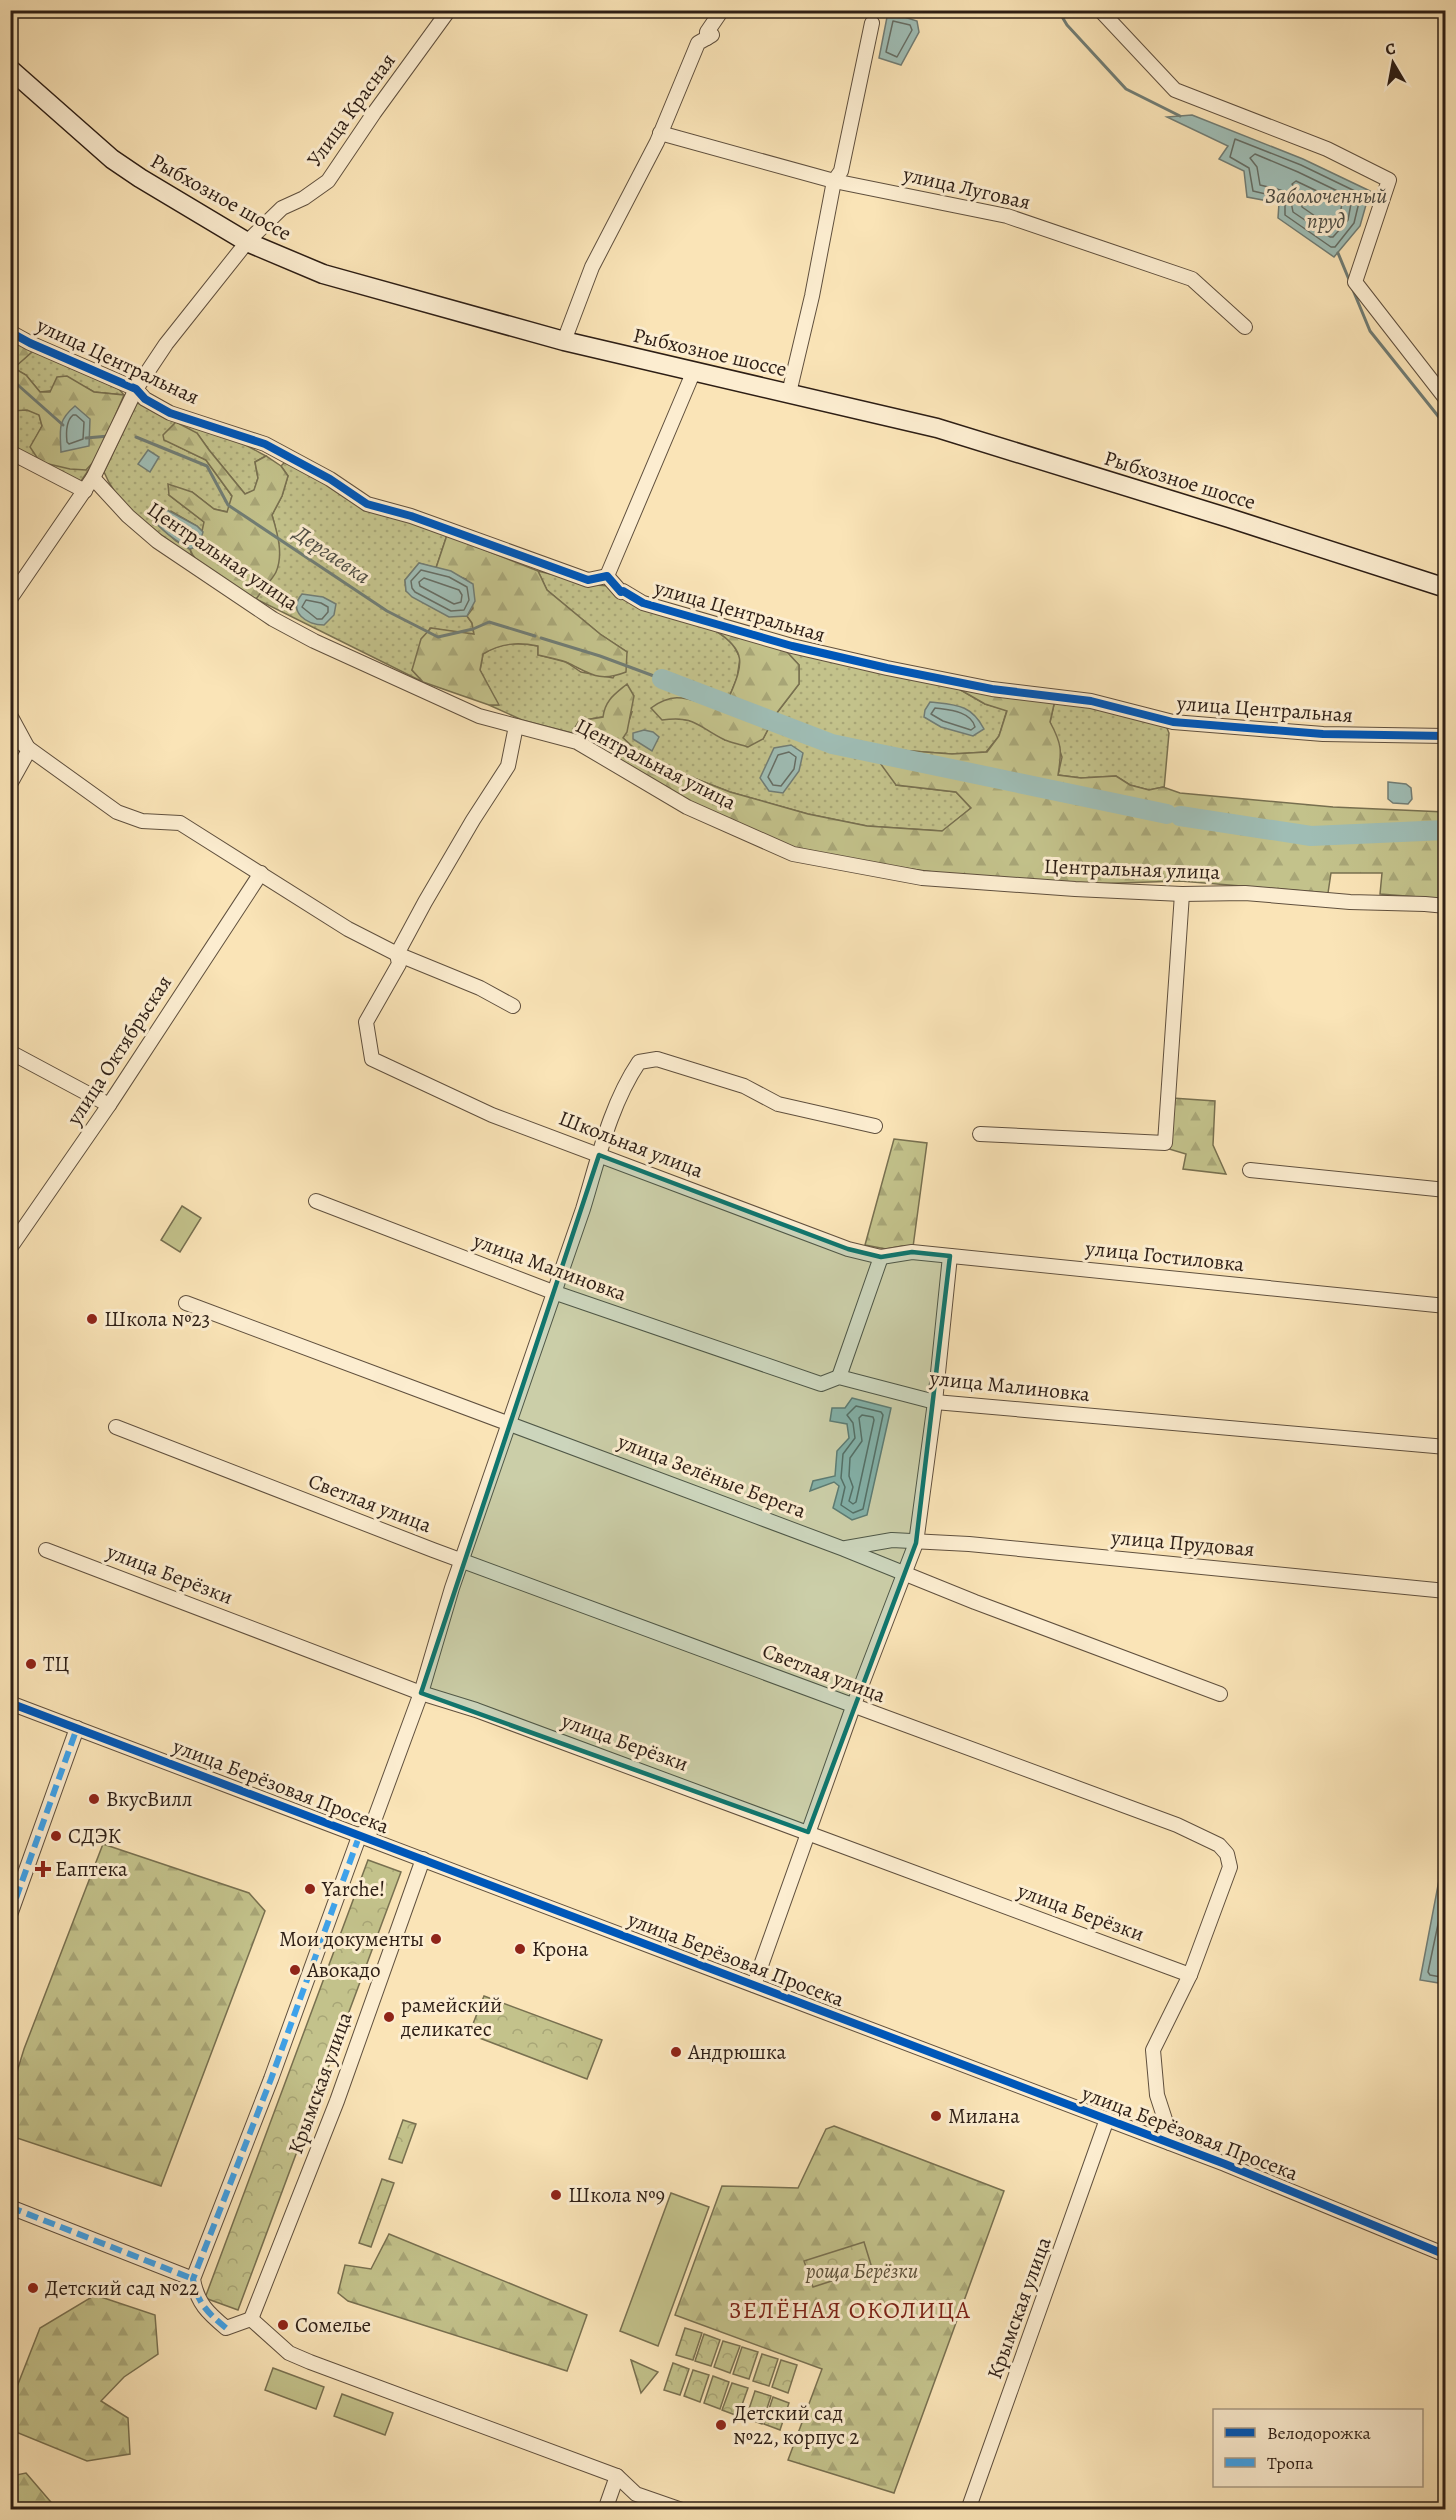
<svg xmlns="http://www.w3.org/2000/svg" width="1456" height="2520" viewBox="0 0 1456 2520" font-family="Alegreya,serif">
	<defs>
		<pattern id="grass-dots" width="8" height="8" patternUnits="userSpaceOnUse" patternTransform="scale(1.5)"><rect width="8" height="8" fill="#c3c28b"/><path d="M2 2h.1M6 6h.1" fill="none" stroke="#a8a677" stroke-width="1.8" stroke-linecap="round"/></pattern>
		<pattern id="forest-firs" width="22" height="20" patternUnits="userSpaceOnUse" patternTransform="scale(1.5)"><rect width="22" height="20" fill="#c3c28b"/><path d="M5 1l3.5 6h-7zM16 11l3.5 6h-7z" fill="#a8a677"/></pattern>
		<pattern id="park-crowns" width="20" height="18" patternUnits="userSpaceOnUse" patternTransform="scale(1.5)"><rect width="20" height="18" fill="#c3c28b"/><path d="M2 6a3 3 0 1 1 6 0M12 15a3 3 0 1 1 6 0" fill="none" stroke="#a8a677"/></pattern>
	</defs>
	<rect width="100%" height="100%" fill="#fae4b7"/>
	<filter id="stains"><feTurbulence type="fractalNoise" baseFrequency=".00333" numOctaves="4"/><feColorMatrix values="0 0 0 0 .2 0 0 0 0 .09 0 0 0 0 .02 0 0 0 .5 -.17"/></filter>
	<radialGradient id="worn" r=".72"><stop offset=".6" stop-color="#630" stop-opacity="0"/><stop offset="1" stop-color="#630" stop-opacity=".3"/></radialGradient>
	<g fill="url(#grass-dots)" stroke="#787050" stroke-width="1.5">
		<polygon points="33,351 119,389 124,395 94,392 85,387 40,392 26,375 13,368"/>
		<path d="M137 403 229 436 266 456 255 462 258 478 254 491 245 494 209 450 197 433 165 440 206 460 232 496 228 512 214 509 192 492 169 495 204 522 203 532 197 526 171 511 153 521 176 541 190 549 192 556 183 552C154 528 119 509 104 472Z"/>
		<polygon points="12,410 28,410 39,414 42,426 31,447 97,458 81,481 69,479 11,449"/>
		<path d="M285 462 447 535 436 568 419 563 405 580 406 591 449 616H467L472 623 474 635 430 628 412 670 423 682 256 599C278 565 284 554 272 515L282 496 288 476 281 466Z"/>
		<path d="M538 571 595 585 610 586 625 600 679 617 716 631 732 642 740 658 737 678 730 695 709 705 688 699 676 718 698 722 725 740 763 739 776 714 799 684V665L786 651 959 689 985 704 1007 710 999 736 986 752 952 754 898 750 896 785 956 792 971 808 943 831 867 826 808 814 730 792 647 760 623 738 632 712 579 721 572 733 522 720 489 705H498L480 670 483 654C501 642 518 642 538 646V655L566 662 581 672 613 678 627 652 600 634 547 590Z"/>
		<polygon points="1055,700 1165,723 1169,733 1164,789 1163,787 1149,790 1130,785 1116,776 1081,778 1058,775 1062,757 1050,722"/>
	</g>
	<g fill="url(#forest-firs)" stroke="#787050" stroke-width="1.5">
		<polygon points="10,335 33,351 14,368 26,375 40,392 50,392 57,377 67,376 94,392 124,395 97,458 86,470 70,469 40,462 30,447 42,426 39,415 27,410 11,411"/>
		<path d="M176 422 197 433 209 450 245 494 254 490 258 478 255 462 266 456 281 466 288 476 282 496 272 515C277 532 284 554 276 572 274 577 261 592 256 599 237 588 196 570 190 549L199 545 204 522 169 495 168 484 192 492 214 509 227 512 232 496 206 460 164 440 163 435Z"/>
		<path d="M447 535 538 571 547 590 600 634 627 652 626 672C598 683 590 673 566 662 558 659 547 657 538 655V646C518 642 501 643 483 654L480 670 499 705H489L423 682 412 670 421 639 431 628 474 634 472 623 467 616 473 608 466 579 436 568Z"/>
		<path d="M720 628 786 651 799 665V684L776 714 763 739 748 747C740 744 732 743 725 740 698 727 695 715 662 720L651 708C673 692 685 698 709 705L730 695C743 664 747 651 716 631Z"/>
		<path d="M627 684 634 696 627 732 623 738 647 760 730 792 808 814 867 826 942 831 971 808 956 792 896 785 880 763 898 750 952 754 987 752 999 736 1007 711 985 704 959 689 1055 700 1050 722C1062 744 1062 751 1058 775L1081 778 1116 776 1130 785 1149 790 1163 787 1180 793 1333 807 1445 812V899L1380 894 1382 873H1331L1328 893 1180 881 1059 885 984 879 875 864 790 849 728 825 572 733 579 721 603 717C605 700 615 694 627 684Z"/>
		<polygon points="1172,1098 1215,1101 1213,1145 1226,1174 1183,1169 1186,1154 1169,1149"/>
		<polygon points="894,1139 927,1143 913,1247 902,1246 886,1249 865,1245"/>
		<polygon points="103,1844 249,1893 265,1911 161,2186 11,2136 12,2088 24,2049"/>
		<polygon points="834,2126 1004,2191 894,2493 788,2460 822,2369 675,2315 722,2186 798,2188 826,2129"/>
		<polygon points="389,2234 587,2315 567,2371 348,2301 338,2293 345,2265 371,2269"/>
		<polygon points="95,2295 155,2315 158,2354 124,2377 101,2401 128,2418 130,2454 87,2461 11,2430 11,2402 40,2328"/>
		<polygon points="631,2360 658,2372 641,2393"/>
		<polygon points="26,2473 56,2508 80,2505 111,2509 11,2509 11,2476"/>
	</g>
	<g fill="url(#park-crowns)" stroke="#787050" stroke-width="1.5">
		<polygon points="368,1860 401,1872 238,2310 205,2298"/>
		<polygon points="484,1996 602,2040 587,2079 469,2034"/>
		<polygon points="403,2120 416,2124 402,2163 389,2159"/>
		<polygon points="382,2179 394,2183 371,2247 359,2243"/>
		<polygon points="864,2242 872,2268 813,2287 804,2261"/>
		<polygon points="685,2328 702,2333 693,2360 676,2355"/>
		<polygon points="704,2334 720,2340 711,2366 695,2361"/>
		<polygon points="723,2341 740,2346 730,2373 714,2367"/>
		<polygon points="742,2347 758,2352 749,2379 733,2374"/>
		<polygon points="762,2354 778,2359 769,2386 753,2381"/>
		<polygon points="781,2360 797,2365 788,2393 772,2387"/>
		<polygon points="673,2363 689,2369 680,2395 664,2390"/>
		<polygon points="693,2370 709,2375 700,2402 684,2396"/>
		<polygon points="713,2376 729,2382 720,2409 704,2403"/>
		<polygon points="732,2383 748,2388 738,2416 722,2410"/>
		<polygon points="755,2391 771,2396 762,2424 746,2418"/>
		<polygon points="773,2397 789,2403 780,2430 764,2424"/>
	</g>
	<g fill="#c3c28b" stroke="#787050" stroke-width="1.5">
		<polygon points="182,1206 201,1218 180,1252 161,1240"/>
		<polygon points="671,2193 709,2207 658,2346 620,2331"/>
		<polygon points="273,2368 324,2387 316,2409 265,2390"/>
		<polygon points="342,2394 393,2413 385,2435 334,2416"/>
	</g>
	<g fill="#9fbdb5" stroke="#717d75" stroke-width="1.5">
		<polygon points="888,12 917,21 919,32 901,65 879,58"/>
		<polygon points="1192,115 1303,159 1370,191 1360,226 1334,257 1278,218 1279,203 1247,197 1244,171 1219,159 1228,146 1167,117"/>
		<path d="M75 406 90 419 89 446 61 452C60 430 57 421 75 406Z"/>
		<polygon points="148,450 159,457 150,472 138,464"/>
		<path d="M156 504 197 526 203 532 199 546 190 549C178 542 155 527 151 513Z"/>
		<polygon points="419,563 451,571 473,584 475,601 467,616 449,617 412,597 406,591 405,580"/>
		<path d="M302 594 323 597 336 604 334 615 324 625C307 625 287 612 302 594Z"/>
		<path d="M930 702C956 705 971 704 984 729L973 736 941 727 924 717 925 710Z"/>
		<polygon points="644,730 653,732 659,737 652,751 633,739 633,733"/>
		<polygon points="791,745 803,753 799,771 783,793 769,791 760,778 774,748"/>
		<polygon points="1388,782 1406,784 1411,788 1412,799 1408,804 1393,803 1388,799"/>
		<polygon points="852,1398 891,1408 867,1515 852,1520 833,1508 839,1486 834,1482 810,1491 813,1481 835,1476 837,1451 849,1438 847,1424 830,1421 832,1408 845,1408"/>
		<polygon points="1439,1880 1445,1881 1445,1984 1420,1980"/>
	</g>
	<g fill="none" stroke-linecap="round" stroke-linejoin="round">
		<g stroke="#666e65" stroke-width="1.5">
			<polygon points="893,21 910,25 912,30 897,57 886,52"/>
			<polygon points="1235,139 1301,165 1361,194 1354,223 1335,247 1331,247 1285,215 1285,203 1282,198 1253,191 1249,168 1230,157"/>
			<path d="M1255 154 1298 172 1352 198 1348 220 1333 237H1330L1293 212C1289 186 1282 191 1260 185L1257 167 1250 158Z"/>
			<polygon points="1296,181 1342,203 1340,215 1332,225 1328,225 1302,207 1300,195 1292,184"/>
			<path d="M73 415H76L84 422 83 439 69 444 67 442C66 433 66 421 73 415Z"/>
			<polygon points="163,514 193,531 196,534 194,541 190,542 160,519 159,515"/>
			<polygon points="421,570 449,577 467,587 469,600 464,610 451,611 415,592 412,588 411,581"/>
			<polygon points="424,578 459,590 462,595 461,602 454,604 420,586 419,582"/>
			<polygon points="306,600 321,603 328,607 328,612 322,619 317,619 302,607"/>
			<path d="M935 708C949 710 971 711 975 727L971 730 943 721 931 714Z"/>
			<polygon points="789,752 796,757 794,769 781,786 773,785 768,777 778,755"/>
			<polygon points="856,1406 881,1412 883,1415 863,1509 853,1513 841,1505 845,1487 841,1478 843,1454 855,1438 853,1423 847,1415"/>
			<polygon points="862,1415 873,1417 874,1420 856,1502 853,1504 849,1501 853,1487 849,1476 850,1458 862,1441 859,1418"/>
			<polyline points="1446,1886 1428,1972 1430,1975 1446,1978"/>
		</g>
		<g stroke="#717d75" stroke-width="3">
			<polyline points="1058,10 1067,25 1126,89 1180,116"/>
			<polyline points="1338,253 1350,282"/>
			<polyline points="1353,290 1370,331 1446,426"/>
			<polyline points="10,378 63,425"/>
			<polyline points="136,437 207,466 228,505 387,611 438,637 473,629 489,622 535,636"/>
			<polyline points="86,438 109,436"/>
			<polyline points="541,638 600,656 662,679"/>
		</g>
		<g stroke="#9fbdb5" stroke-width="20">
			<polyline points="662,679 832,744 1167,814"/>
			<polyline points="1180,816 1311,836 1446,830"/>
		</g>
		<defs>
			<g id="minor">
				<polyline points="1100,10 1175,90 1327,149 1389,180 1355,282 1446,399"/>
				<polyline points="707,38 707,32 722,10"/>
				<polyline points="660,133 834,181 1007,216 1192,279 1245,327"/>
				<polyline points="10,332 30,343 136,389 145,399 170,413 265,444 330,479 367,504 411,516 588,580 607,576 621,592 623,591 643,603 792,646 887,668 992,689 1091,701 1173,722 1323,734 1446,736"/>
				<polyline points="564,341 592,267 657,142 698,43 712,35"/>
				<polyline points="789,393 812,296 834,181 841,171 872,23"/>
				<polyline points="10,452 85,491"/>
				<polyline points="93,478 128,516 157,541 273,619 314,641 479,716 577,742 687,807 793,854 922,878 1075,889 1182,894 1245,893 1350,902 1425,904 1446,906"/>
				<polyline points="607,576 693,373"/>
				<polyline points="10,599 93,478 136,389 166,344 247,242 282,208 304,198 328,181 374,113 449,10"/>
				<polyline points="10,715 29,750 10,784"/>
				<polyline points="516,726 508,766 473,820 425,902 397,954 399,964 366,1022 372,1059 492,1115 848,1249 881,1257 912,1252 1446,1306"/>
				<polyline points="10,735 117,812 142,821 180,823 348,929 397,954 480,988 513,1006"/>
				<polyline points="10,1052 109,1105"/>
				<polyline points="980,1134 1165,1143 1182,894"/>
				<polyline points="1250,1170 1446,1190"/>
				<polyline points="316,1201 553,1292 821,1384 839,1377 935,1402 1446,1447"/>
				<polyline points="10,1248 109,1105 261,873"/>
				<polyline points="186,1303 844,1549 975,1602 1220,1694"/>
				<polyline points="839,1377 881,1257"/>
				<polyline points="116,1427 433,1550 1177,1825 1219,1845 1227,1854 1230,1867 1190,1975 1153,2050 1157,2095 1170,2135 1170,2143"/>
				<polyline points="846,1548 892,1540 969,1544 1446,1591"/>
				<polyline points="46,1550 421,1693 476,1710 1190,1975"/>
				<polyline points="10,1703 1225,2164 1446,2255"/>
				<path d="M368 1837 421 1693 452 1588 583 1209C598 1160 610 1105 639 1062L657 1059 744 1086 778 1104 875 1126"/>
				<polyline points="10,1915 77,1728"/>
				<polyline points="754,1985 853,1707 916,1543 935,1402 950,1256"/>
				<polyline points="10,2207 193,2279"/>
				<path d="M251 2319 226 2328C208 2313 197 2303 193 2279L271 2079 360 1834"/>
				<polyline points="251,2319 337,2101 423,1859"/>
				<polyline points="251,2319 289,2353 310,2362 617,2476 636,2494 682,2510"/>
				<polyline points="605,2510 617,2476"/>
				<polyline points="968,2510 1107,2119"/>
			</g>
			<polyline id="secondary" points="10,69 112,159 140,178 247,242 323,274 564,341 937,428 1229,518 1446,588"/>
		</defs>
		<use href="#minor" stroke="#60503e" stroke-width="16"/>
		<use href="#secondary" stroke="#2d1e15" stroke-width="21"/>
		<use href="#minor" stroke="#fcedd0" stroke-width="14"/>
		<use href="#secondary" stroke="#fcedd0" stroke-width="18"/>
		<g stroke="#3ea2ea" stroke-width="6" stroke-dasharray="12 6" stroke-linecap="butt">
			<polyline points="10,1915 77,1728"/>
			<polyline points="10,2207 193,2279"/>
			<path d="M226 2328C208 2313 197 2303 193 2279L271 2079 360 1834"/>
		</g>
		<defs>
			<g id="cycleway">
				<polyline points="10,332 30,343 136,389 145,399 170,413 265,444 330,479 367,504 411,516 588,580 607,576 621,592 623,591 643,603 792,646 887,668 992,689 1091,701 1173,722 1323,734 1446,736"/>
				<polyline points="10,1703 1225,2164 1446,2255"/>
			</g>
		</defs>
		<use href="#cycleway" stroke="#fcedd0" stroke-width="11"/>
		<use href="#cycleway" stroke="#0057b8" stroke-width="8"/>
	</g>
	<path fill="#0f766e" fill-opacity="0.2" stroke="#0f766e" stroke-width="4.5" stroke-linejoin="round" d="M599 1155 848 1249 881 1257 912 1252 950 1256 916 1543 808 1832 421 1693Z"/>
	<g fill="#8f2418" stroke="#fcedd0" stroke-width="2">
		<circle cx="92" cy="1319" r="6"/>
		<circle cx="31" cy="1664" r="6"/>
		<circle cx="94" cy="1799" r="6"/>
		<circle cx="56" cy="1836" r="6"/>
		<path d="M40 1860h6v6h6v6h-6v6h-6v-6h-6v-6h6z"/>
		<circle cx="310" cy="1889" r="6"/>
		<circle cx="436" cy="1939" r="6"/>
		<circle cx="520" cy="1949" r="6"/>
		<circle cx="295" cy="1970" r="6"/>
		<circle cx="389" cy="2017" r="6"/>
		<circle cx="676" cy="2052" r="6"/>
		<circle cx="936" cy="2116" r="6"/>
		<circle cx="556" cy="2195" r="6"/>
		<circle cx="33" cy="2288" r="6"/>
		<circle cx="283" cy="2325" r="6"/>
		<circle cx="721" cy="2425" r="6"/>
	</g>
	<g text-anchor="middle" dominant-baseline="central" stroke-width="6" stroke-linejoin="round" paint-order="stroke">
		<g font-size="21" fill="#2d1e15" stroke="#fcedd0">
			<text transform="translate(351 110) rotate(-54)">Улица Красная</text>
			<text transform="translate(967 188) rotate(13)">улица Луговая</text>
			<text transform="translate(221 197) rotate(29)">Рыбхозное шоссе</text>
			<text transform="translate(710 352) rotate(13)">Рыбхозное шоссе</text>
			<text transform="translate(118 361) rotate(25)">улица Центральная</text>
			<text transform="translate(1180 480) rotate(17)">Рыбхозное шоссе</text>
			<text transform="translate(223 556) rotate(34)">Центральная улица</text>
			<text transform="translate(740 611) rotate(16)">улица Центральная</text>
			<text transform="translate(1265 709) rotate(4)">улица Центральная</text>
			<text transform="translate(656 764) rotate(27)">Центральная улица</text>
			<text transform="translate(1132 869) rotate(2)">Центральная улица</text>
			<text transform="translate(119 1050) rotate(-57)">улица Октябрьская</text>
			<text transform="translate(631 1144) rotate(21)">Школьная улица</text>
			<text transform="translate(1165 1256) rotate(6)">улица Гостиловка</text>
			<text transform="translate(550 1267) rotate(20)">улица Малиновка</text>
			<text transform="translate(1010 1386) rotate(6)">улица Малиновка</text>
			<text transform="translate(712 1476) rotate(21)">улица Зелёные Берега</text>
			<text transform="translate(370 1503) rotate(21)">Светлая улица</text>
			<text transform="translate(1183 1543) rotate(5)">улица Прудовая</text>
			<text transform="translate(170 1574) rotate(21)">улица Берёзки</text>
			<text transform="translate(824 1673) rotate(21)">Светлая улица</text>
			<text transform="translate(625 1742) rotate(20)">улица Берёзки</text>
			<text transform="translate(281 1786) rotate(21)">улица Берёзовая Просека</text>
			<text transform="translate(1081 1912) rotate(20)">улица Берёзки</text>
			<text transform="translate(736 1959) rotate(21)">улица Берёзовая Просека</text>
			<text transform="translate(320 2083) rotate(-70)">Крымская улица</text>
			<text transform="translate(1190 2133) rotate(21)">улица Берёзовая Просека</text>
			<text transform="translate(1019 2308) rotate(-70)">Крымская улица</text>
		</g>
		<g font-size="21" fill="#2d1e15" stroke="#fcedd0" text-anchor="start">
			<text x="104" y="1319">Школа №23</text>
			<text x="43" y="1664">ТЦ</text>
			<text x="106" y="1799">ВкусВилл</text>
			<text x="68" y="1836">СДЭК</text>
			<text x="55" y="1869">Еаптека</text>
			<text x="322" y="1889">Yarche!</text>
			<text x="424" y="1939" text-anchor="end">Мои документы</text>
			<text x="532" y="1949">Крона</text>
			<text x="307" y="1970">Авокадо</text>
			<text x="401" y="2005">рамейский<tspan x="401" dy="24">деликатес</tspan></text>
			<text x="688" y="2052">Андрюшка</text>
			<text x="948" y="2116">Милана</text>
			<text x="568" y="2195">Школа №9</text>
			<text x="45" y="2288">Детский сад №22</text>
			<text x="295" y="2325">Сомелье</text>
			<text x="733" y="2413">Детский сад<tspan x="733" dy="24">№22, корпус 2</tspan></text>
		</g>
		<g font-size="21" font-style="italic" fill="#5a4f38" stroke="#fcedd0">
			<text x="862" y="2271">роща Берёзки</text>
		</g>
		<g font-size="22" font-style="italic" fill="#4f4e45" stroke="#fcedd0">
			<text x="1326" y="196">Заболоченный<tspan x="1326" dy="25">пруд</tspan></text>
			<text transform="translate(332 555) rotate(34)">Дергаевка</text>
		</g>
		<g font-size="24" letter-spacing="1.5" fill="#7a1f14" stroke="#fcedd0">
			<text x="850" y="2310">ЗЕЛЁНАЯ ОКОЛИЦА</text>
		</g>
	</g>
	<rect width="1456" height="2520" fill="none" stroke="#fae4b7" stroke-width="36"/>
	<rect x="12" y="12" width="1432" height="2496" fill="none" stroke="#2d1e15" stroke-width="3"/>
	<rect x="18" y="18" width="1420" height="2484" fill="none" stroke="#2d1e15" stroke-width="1.5"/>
	<rect x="1213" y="2409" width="210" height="78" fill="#fcedd0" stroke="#a99a85" stroke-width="1.5"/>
	<rect x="1225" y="2428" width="30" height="9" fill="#0057b8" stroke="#a99a85" stroke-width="1.5"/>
	<text x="1267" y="2439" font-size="18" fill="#2d1e15">Велодорожка</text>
	<rect x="1225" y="2458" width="30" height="9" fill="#3ea2ea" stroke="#a99a85" stroke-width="1.5"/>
	<text x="1267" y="2469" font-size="18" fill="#2d1e15">Тропа</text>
	<g transform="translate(1393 63) rotate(350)" stroke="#fcedd0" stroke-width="4.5" paint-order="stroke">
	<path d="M0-4.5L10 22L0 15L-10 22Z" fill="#2d1e15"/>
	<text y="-9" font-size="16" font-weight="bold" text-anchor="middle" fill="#2d1e15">С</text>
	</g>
	<rect width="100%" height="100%" filter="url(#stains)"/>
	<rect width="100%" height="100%" fill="url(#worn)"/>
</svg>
